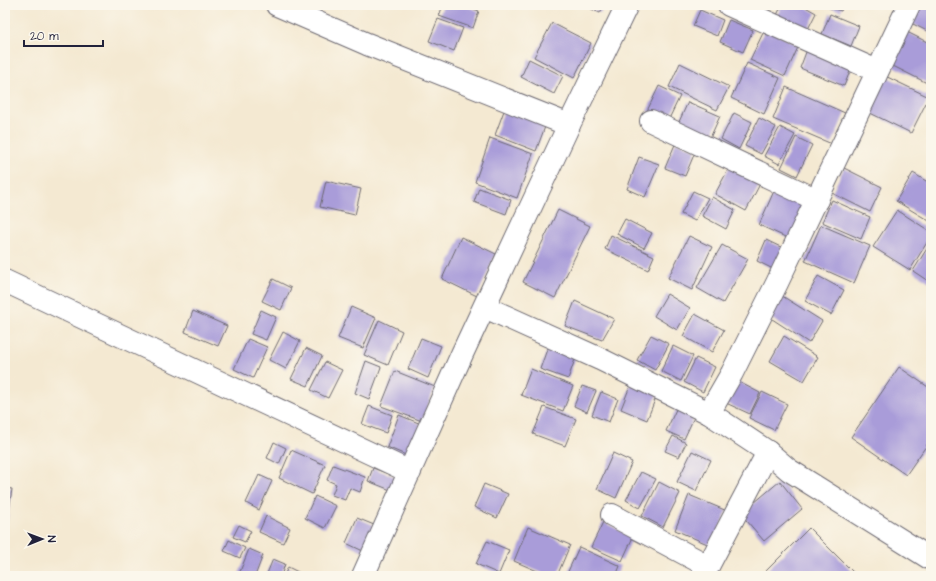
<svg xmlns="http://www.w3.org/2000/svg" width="936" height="581" viewBox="0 0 936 581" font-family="'Architects Daughter',sans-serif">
	<rect width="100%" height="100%" fill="#fbf7ec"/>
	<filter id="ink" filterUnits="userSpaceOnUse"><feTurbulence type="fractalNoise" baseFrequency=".025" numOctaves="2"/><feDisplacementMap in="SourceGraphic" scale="8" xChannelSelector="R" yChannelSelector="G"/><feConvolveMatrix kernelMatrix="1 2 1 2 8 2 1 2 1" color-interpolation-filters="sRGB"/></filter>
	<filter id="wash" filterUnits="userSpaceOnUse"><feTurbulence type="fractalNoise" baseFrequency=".012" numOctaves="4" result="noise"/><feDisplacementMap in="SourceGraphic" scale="16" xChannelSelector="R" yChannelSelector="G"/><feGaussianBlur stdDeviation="0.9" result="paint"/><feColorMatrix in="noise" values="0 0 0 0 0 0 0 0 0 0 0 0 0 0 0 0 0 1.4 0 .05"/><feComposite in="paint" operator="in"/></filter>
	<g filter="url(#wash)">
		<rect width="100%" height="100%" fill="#f4e9d2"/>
		<g id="blocks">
			<g fill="#a99cd9">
				<polygon points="443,5 463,5 479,11 473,28 439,16"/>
				<polygon points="583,5 604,5 600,13"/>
				<polygon points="782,5 802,5 816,13 806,33 776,17"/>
				<polygon points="828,5 843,5 841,11 827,7"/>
				<polygon points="915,5 931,5 931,33 907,21"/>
				<polygon points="700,10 723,20 717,36 693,26"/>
				<polygon points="830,14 859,26 851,46 822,34"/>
				<polygon points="438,19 463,28 454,51 429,41"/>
				<polygon points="729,20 753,30 743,52 720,42"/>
				<polygon points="552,23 591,43 574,78 534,57"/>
				<polygon points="899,28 931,44 931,85 883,61"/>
				<polygon points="765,29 799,45 785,76 750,60"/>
				<polygon points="808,47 853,64 844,86 800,68"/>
				<polygon points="529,59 563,76 554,94 521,77"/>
				<polygon points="680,63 729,87 717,110 669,87"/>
				<polygon points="747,63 780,78 764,114 731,98"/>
				<polygon points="881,74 929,97 911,133 864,110"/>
				<polygon points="659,86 680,96 668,121 647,111"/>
				<polygon points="786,87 845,113 832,144 773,119"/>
				<polygon points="688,102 720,116 710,138 678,124"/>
				<polygon points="505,108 546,124 536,151 495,135"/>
				<polygon points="734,113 752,122 739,149 721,139"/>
				<polygon points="759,118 776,127 761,154 745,146"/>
				<polygon points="780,127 795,135 779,164 764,156"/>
				<polygon points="796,137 812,145 797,176 781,168"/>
				<polygon points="490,138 533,154 517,198 475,182"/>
				<polygon points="676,142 696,150 685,176 665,168"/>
				<polygon points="639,157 659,164 645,197 627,189"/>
				<polygon points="730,166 761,182 746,211 715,194"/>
				<polygon points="844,168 882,187 870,212 832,193"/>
				<polygon points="913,173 931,184 931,222 896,201"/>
				<polygon points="326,181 361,189 355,215 320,207"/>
				<polygon points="479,188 511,200 506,214 474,202"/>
				<polygon points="693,191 708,198 695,221 681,214"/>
				<polygon points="774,191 809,206 794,241 759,225"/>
				<polygon points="712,197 735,210 726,229 702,216"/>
				<polygon points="832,200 870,217 861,239 822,222"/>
				<polygon points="558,210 590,226 555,298 523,282"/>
				<polygon points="897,210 931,232 931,236 910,270 873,247"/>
				<polygon points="625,219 652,233 644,248 617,234"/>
				<polygon points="821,225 870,246 854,283 805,261"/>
				<polygon points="611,235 654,256 648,270 605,249"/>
				<polygon points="689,236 712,247 692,290 668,278"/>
				<polygon points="461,237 496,254 477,296 442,279"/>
				<polygon points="766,240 787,250 777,271 757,261"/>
				<polygon points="931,242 931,283 913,271"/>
				<polygon points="722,245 748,259 723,303 697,288"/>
				<polygon points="818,276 844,290 831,315 805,301"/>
				<polygon points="273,279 291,288 281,310 262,301"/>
				<polygon points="667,294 690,308 677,330 654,316"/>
				<polygon points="779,294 822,321 809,343 766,315"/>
				<polygon points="575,301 614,319 602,340 565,326"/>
				<polygon points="351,307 376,318 363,348 338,338"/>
				<polygon points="261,310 276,317 266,340 251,334"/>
				<polygon points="193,311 227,326 218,346 185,332"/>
				<polygon points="695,314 724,330 712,352 683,336"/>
				<polygon points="379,320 402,331 388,365 364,355"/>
				<polygon points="283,332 300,341 286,369 269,360"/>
				<polygon points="651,335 669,344 655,370 637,360"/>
				<polygon points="784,336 818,357 804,381 770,361"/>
				<polygon points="421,338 441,346 428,378 408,369"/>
				<polygon points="248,339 267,347 253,378 234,369"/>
				<polygon points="550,341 578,351 568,379 540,369"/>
				<polygon points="673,346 693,356 681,381 661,371"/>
				<polygon points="306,348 322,356 308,386 291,379"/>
				<polygon points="696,358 715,367 703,392 684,382"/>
				<polygon points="366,361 381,367 369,399 355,393"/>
				<polygon points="325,362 342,370 328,398 311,390"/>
				<polygon points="899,367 931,389 931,439 906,475 851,437"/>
				<polygon points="531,369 573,386 563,411 521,395"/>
				<polygon points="395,371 435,387 422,421 381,406"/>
				<polygon points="632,381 658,392 647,420 621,409"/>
				<polygon points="737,381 760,393 750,414 726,403"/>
				<polygon points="582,386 596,391 587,412 574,406"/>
				<polygon points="601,392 618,399 609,422 592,415"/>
				<polygon points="762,392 787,404 774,430 749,418"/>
				<polygon points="678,405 696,413 684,439 666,431"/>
				<polygon points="369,406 392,415 386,433 362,424"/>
				<polygon points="544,407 576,419 565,446 533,434"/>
				<polygon points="399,415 421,424 408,456 387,447"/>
				<polygon points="673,436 686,443 679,457 665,451"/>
				<polygon points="274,442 286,448 279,464 267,458"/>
				<polygon points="291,450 325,465 312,494 279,478"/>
				<polygon points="692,451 711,460 696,491 677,482"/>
				<polygon points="613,453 632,462 616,498 597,489"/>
				<polygon points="333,465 365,477 360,492 350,488 345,500 332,495 336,484 327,480"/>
				<polygon points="373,468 398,478 393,491 368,481"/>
				<polygon points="641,472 656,479 640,508 626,500"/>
				<polygon points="259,475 272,481 259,510 246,503"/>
				<polygon points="780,481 802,509 764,541 741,514"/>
				<polygon points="659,482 680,493 663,527 642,516"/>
				<polygon points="484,484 508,494 497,518 474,507"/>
				<polygon points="5,488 12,489 6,530 5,530"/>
				<polygon points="689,495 727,511 712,546 675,530"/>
				<polygon points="315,496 336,506 325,528 305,518"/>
				<polygon points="266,516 290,528 283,543 259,532"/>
				<polygon points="357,518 374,525 363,551 346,543"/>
				<polygon points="603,522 633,537 622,561 591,547"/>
				<polygon points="239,525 251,531 245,542 233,537"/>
				<polygon points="528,527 570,545 557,576 549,576 514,561"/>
				<polygon points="809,528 857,576 761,576"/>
				<polygon points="229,540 245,548 240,558 224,551"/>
				<polygon points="487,541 509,550 499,574 476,564"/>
				<polygon points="579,547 620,566 616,576 566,576"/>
				<polygon points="249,549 263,555 255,576 243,576 239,574"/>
				<polygon points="273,559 285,564 281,576 266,576"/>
				<polygon points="288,567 302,574 301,576 284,576"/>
			</g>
		</g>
	</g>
	<g filter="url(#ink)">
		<use href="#blocks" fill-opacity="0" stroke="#6c6870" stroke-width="1"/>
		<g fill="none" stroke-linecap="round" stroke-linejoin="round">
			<defs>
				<g id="minor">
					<polyline points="277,5 367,44 569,125"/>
					<polyline points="729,5 877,71"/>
					<polyline points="651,121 817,200"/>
					<polyline points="5,281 410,472"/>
					<polyline points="485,307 600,359 709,413 768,452 789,470 931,559"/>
					<polyline points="709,413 732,373 777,283 909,5"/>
					<polyline points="612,515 708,566"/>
					<polyline points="363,576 462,354 569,125 627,5"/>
					<polyline points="703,576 768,452"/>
				</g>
			</defs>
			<use href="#minor" stroke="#6c6870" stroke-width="24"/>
			<use href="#minor" stroke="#fff" stroke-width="22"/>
		</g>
	</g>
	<rect width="936" height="581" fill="none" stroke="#fbf7ec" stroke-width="20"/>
	<g transform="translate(42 539) rotate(89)" stroke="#fbf7ec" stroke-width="3" paint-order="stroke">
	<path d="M0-3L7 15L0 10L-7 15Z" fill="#22223b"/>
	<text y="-6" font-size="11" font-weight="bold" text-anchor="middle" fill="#22223b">N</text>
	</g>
	<path d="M24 40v6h79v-6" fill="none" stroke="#22223b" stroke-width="2"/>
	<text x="30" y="40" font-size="12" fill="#22223b" stroke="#fbf7ec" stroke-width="3" paint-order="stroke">20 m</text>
</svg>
